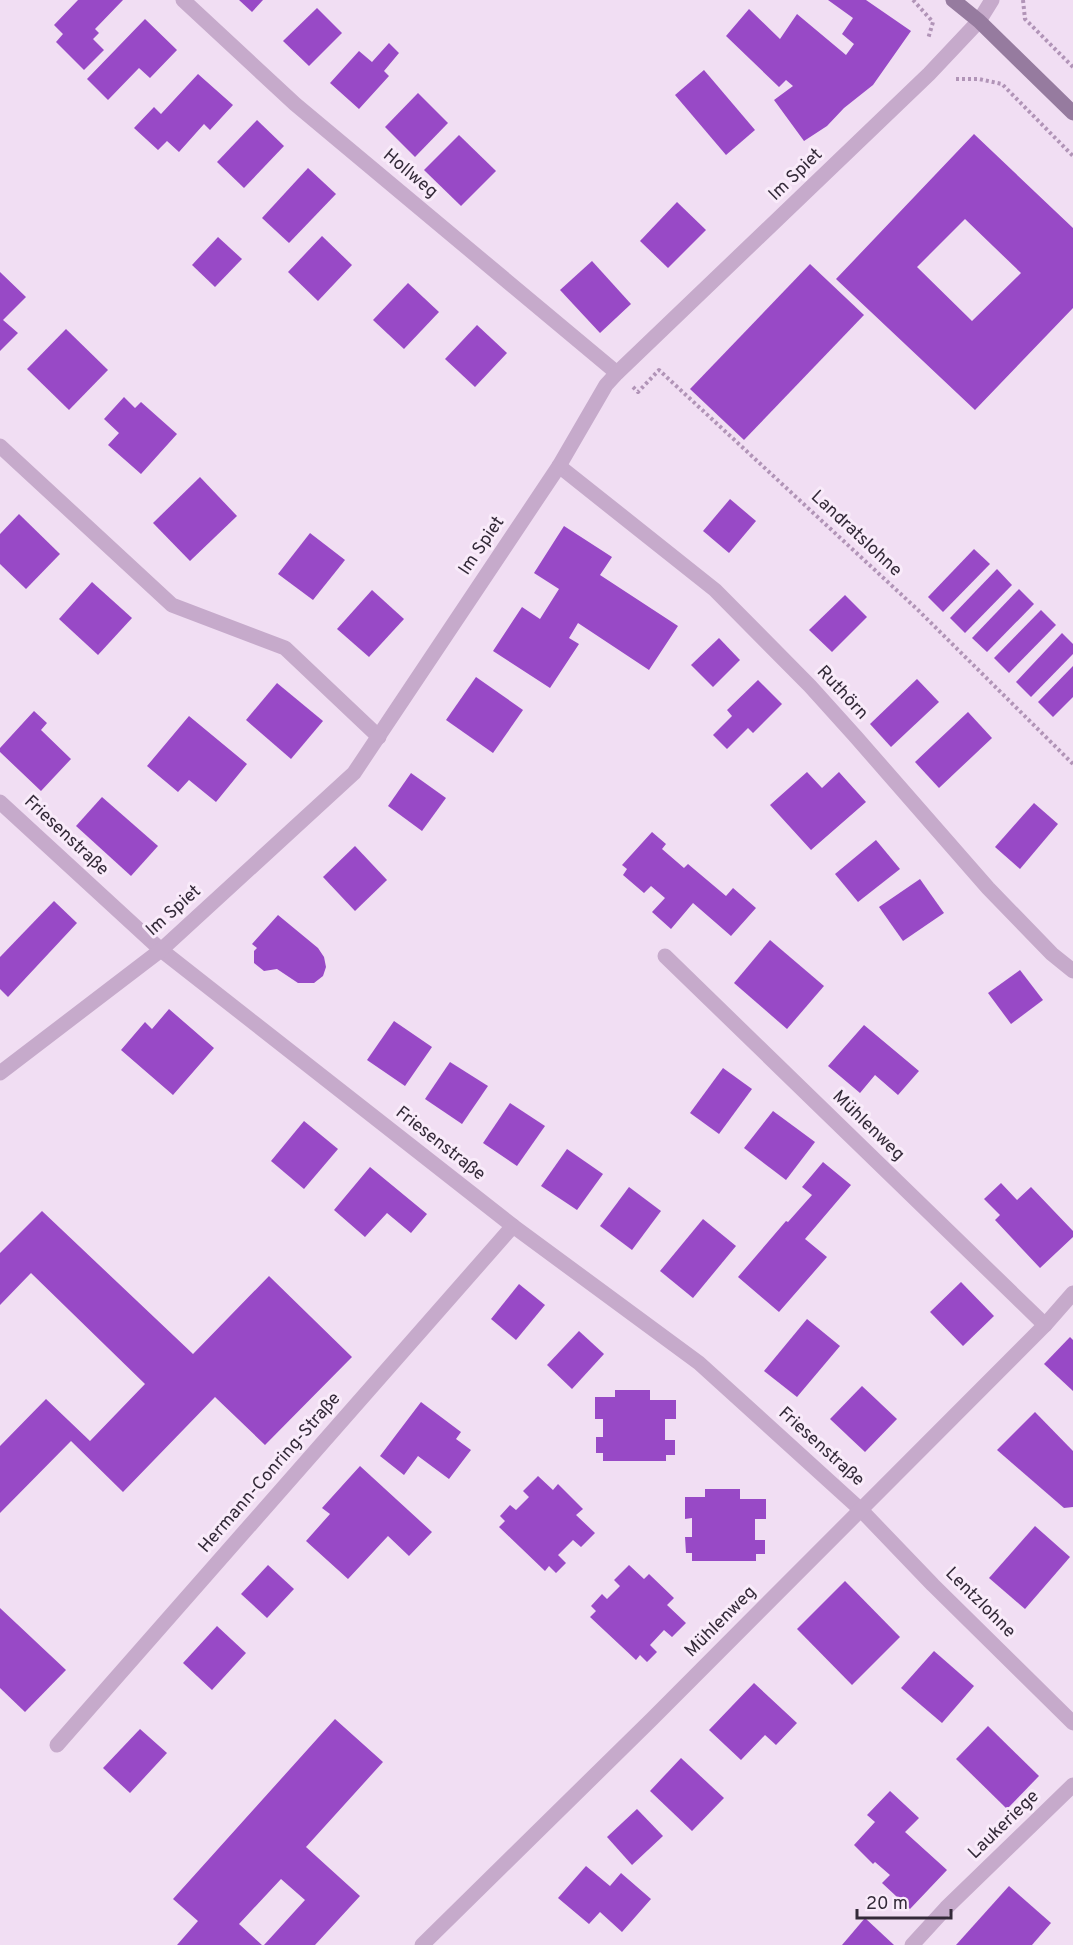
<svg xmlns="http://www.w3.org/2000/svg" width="1073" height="1945" viewBox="0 0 1073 1945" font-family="Overpass,sans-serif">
	<rect width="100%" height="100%" fill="#f1def3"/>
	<g fill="#9849c6" fill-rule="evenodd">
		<polygon points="78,0 123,0 95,29 99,33 93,39 104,50 84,70 56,42 63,34 54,25"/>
		<polygon points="239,0 263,0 252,12"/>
		<polygon points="828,0 866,0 911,31 873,85 844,108 827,126 804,141 774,100 793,86 786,80 779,87 726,36 749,9 780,39 797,14 846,55 854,44 842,34 853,18"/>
		<polygon points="317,8 342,33 309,66 283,41"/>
		<polygon points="145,19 177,50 150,78 139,68 108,100 87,79"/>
		<polygon points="389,43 399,53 384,71 389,76 359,109 330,83 359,51 372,62"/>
		<polygon points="704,70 755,130 726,155 675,95"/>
		<polygon points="198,74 233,105 210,130 204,124 179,152 167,141 158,150 134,128 154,107 161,114"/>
		<polygon points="418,93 448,123 415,157 385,127"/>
		<polygon points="257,120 284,146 244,188 217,162"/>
		<path d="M974 134 1073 228V308L975 410 836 279ZM965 219 1021 273 972 321 917 267Z"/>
		<polygon points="459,135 496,171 461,206 424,170"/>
		<polygon points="308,168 336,194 289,243 262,218"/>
		<polygon points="677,202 706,230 668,268 640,241"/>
		<polygon points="322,236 352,265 318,301 288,272"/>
		<polygon points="218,237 242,259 215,287 192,265"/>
		<polygon points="592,261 631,304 600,333 560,290"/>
		<polygon points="810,264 864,315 744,440 690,389"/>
		<polygon points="0,272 26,297 3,320 18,333 0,351"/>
		<polygon points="408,283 439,312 404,349 373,320"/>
		<polygon points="477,325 507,353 475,387 445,359"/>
		<polygon points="66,329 108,370 69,410 27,369"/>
		<polygon points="124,397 135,408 141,402 177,434 141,474 108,445 119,433 104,419"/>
		<polygon points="200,477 237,516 190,561 153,523"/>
		<polygon points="730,499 756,521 729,553 703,531"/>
		<polygon points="19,514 60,554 26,589 0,564 0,534"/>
		<polygon points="564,526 612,557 600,575 678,626 649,670 578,623 569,638 579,644 550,688 493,651 522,607 540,619 559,589 534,573"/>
		<polygon points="310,533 345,560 313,600 278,574"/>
		<polygon points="974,549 990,564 943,612 928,597"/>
		<polygon points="997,569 1012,585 965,633 950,618"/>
		<polygon points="92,582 132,618 98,655 59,619"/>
		<polygon points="1019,589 1034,604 987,652 972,638"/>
		<polygon points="372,590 404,619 369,657 337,629"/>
		<polygon points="845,595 867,617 832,652 809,630"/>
		<polygon points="1041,610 1056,625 1009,673 994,658"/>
		<polygon points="1062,633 1073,644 1073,654 1031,697 1016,682"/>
		<polygon points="719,638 740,660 713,687 691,665"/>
		<polygon points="1073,666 1073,697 1053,717 1038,702"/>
		<polygon points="476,677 523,710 493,753 446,720"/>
		<polygon points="917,679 939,702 891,747 870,724"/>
		<polygon points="758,680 782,704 753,733 748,728 727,749 713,735 732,716 727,710"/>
		<polygon points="277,683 323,721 291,759 246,720"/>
		<polygon points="34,711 47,723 41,730 71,759 41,791 0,752 0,748"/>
		<polygon points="968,712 992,738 939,788 915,762"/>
		<polygon points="189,716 247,764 216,802 189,780 178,792 147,766"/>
		<polygon points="807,772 822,788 839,772 866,802 811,850 770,805"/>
		<polygon points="411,773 446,798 422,831 388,806"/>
		<polygon points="102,797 158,846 131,876 76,826"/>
		<polygon points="1034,803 1058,824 1020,869 995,847"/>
		<polygon points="652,832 666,844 662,849 684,868 688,864 726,896 733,888 756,908 731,936 693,903 671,929 652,912 665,898 651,886 644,893 623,875 627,869 622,865"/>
		<polygon points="876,840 900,869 858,902 835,874"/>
		<polygon points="355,846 387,880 355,911 323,877"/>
		<polygon points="920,879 944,913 903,941 879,907"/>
		<polygon points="54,901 77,923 8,997 0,989 0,957"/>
		<polygon points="278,915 318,948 324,957 326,967 323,976 314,983 298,983 277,969 264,971 254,963 254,951 257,948 252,944"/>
		<polygon points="770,940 824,986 787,1029 734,983"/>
		<polygon points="1020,970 1043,1000 1011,1024 988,993"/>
		<polygon points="169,1009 214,1048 173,1095 121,1050 145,1022 152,1029"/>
		<polygon points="394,1021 432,1047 405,1086 367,1060"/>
		<polygon points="864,1025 919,1071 898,1095 875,1075 860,1093 828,1066"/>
		<polygon points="450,1062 488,1086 462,1124 425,1099"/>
		<polygon points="723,1068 752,1089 719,1134 690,1113"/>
		<polygon points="510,1103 545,1126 517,1166 483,1143"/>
		<polygon points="773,1111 815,1142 786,1180 744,1148"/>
		<polygon points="304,1121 338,1149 304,1189 271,1161"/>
		<polygon points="567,1149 603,1174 577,1210 541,1186"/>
		<polygon points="823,1162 851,1185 805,1239 827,1257 779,1312 738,1277 786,1221 788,1222 812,1195 802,1187"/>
		<polygon points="370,1167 427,1214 411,1233 387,1213 365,1237 334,1210"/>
		<polygon points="1001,1183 1017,1200 1031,1187 1073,1231 1073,1237 1040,1268 995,1220 1000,1215 984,1199"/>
		<polygon points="629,1187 661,1211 632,1250 600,1226"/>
		<polygon points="42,1211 193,1354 269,1276 352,1357 265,1445 215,1397 123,1492 71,1441 0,1513 0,1446 46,1399 90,1441 145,1384 31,1273 0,1305 0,1253"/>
		<polygon points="703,1219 736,1246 693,1298 660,1271"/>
		<polygon points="961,1282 994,1316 963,1346 930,1312"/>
		<polygon points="519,1284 545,1305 516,1340 491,1319"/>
		<polygon points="807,1319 840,1346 797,1397 764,1371"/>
		<polygon points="579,1331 604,1354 572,1389 547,1365"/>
		<polygon points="1070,1337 1073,1340 1073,1391 1044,1364"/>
		<polygon points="862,1386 897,1419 865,1452 830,1419"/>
		<polygon points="615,1390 650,1390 650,1400 676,1400 676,1419 665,1419 665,1440 675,1440 675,1455 666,1455 666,1461 603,1461 603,1453 596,1453 596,1437 603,1437 603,1419 595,1419 595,1397 615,1397"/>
		<polygon points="421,1402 461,1432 456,1439 471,1450 449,1479 418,1456 404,1475 380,1456"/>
		<polygon points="1035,1412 1073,1451 1073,1507 1064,1508 997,1450"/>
		<polygon points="360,1466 432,1532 409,1556 388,1536 348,1579 306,1541 330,1514 322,1508"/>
		<polygon points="538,1476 553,1490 558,1484 583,1509 576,1515 595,1533 581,1547 573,1540 558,1555 566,1563 556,1573 549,1566 545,1571 499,1527 505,1521 500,1516 510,1505 516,1510 529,1497 523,1491"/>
		<polygon points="705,1489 740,1489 740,1499 766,1499 766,1519 755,1519 755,1540 765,1540 765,1554 756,1554 756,1561 692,1561 692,1553 686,1553 685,1537 692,1537 692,1518 685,1519 685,1497 705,1497"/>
		<polygon points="1035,1526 1070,1557 1025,1609 989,1578"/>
		<polygon points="268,1565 294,1589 267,1618 241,1594"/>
		<polygon points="629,1565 644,1579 649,1574 674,1598 667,1605 686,1623 672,1637 664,1630 650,1645 657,1652 647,1662 640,1655 636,1660 590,1617 596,1611 591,1606 602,1594 607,1599 620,1586 614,1580"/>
		<polygon points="845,1581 900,1637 852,1685 797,1629"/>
		<polygon points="0,1608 66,1670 25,1712 0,1688"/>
		<polygon points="217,1626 246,1653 212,1690 183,1663"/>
		<polygon points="934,1651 974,1686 942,1723 901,1688"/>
		<polygon points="754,1683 797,1723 776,1745 765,1735 741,1760 709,1730"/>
		<polygon points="335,1719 383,1762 306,1847 360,1896 315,1945 264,1945 305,1900 281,1879 239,1924 262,1945 177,1945 198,1921 173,1899"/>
		<polygon points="988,1726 1039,1776 1007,1809 956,1759"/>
		<polygon points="140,1729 167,1753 130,1793 103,1768"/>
		<polygon points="681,1758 724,1798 692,1831 650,1791"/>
		<polygon points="890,1791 919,1818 905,1832 947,1870 910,1909 882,1883 890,1875 875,1862 873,1864 854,1845 875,1822 867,1815"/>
		<polygon points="637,1809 663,1836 632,1865 607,1837"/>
		<polygon points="586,1866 610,1886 621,1873 651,1899 622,1932 600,1912 589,1924 558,1898"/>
		<polygon points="1009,1886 1051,1923 1032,1945 956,1945"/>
		<polygon points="865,1918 894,1945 842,1945"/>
	</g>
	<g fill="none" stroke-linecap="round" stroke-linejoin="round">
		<g stroke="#b194b7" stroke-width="4" stroke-dasharray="3 3" stroke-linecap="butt">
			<polyline points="913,0 933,22 928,39"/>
			<polyline points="1023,0 1025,19 1073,67"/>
			<polyline points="956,79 979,79 1002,84 1073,156"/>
			<polyline points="633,387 638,392 659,370 918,610 1073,764"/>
		</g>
		<g stroke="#c6aacb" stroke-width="15">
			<polyline points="183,0 295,104 617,373"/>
			<polyline points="0,446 172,605 285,648 379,737"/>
			<polyline points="559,466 715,590 810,686 856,737 988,888 1052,954 1073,971"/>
			<polyline points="0,802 161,950 513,1226 699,1363 861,1510 933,1585 1073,1723"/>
			<polyline points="665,956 1045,1325"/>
			<polyline points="0,1073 161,950 354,773 559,466 606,385 617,373 929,74 979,21 992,0"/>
			<polyline points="57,1745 513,1226"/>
			<polyline points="422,1945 652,1719 1045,1325 1073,1293"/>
			<polyline points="912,1945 946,1908 1073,1785"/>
		</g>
		<polyline stroke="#967b9f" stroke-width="15" points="953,0 979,21 1073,113"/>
	</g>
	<g text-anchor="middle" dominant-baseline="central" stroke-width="6" stroke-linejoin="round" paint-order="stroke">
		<g font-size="18" fill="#342a39" stroke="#f9ebfa">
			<text transform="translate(410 174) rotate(40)">Hollweg</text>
			<text transform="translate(796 175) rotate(-44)">Im Spiet</text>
			<text transform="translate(856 534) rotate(43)">Landratslohne</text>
			<text transform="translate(482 546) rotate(-56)">Im Spiet</text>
			<text transform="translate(842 693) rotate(47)">Ruthörn</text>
			<text transform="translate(66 836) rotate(43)">Friesenstraße</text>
			<text transform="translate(174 911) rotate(-42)">Im Spiet</text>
			<text transform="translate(868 1126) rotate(44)">Mühlenweg</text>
			<text transform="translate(440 1144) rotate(38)">Friesenstraße</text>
			<text transform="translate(821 1447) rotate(42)">Friesenstraße</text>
			<text transform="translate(270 1473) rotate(-49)">Hermann-Conring-Straße</text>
			<text transform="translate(980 1603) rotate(45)">Lentzlohne</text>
			<text transform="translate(721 1622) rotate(-45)">Mühlenweg</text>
			<text transform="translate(1004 1825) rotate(-44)">Laukeriege</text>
		</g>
	</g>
	<path d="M857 1909v9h94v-9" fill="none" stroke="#342a39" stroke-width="3"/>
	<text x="866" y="1909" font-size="18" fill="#342a39" stroke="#f9ebfa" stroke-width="4.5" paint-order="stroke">20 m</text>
</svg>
